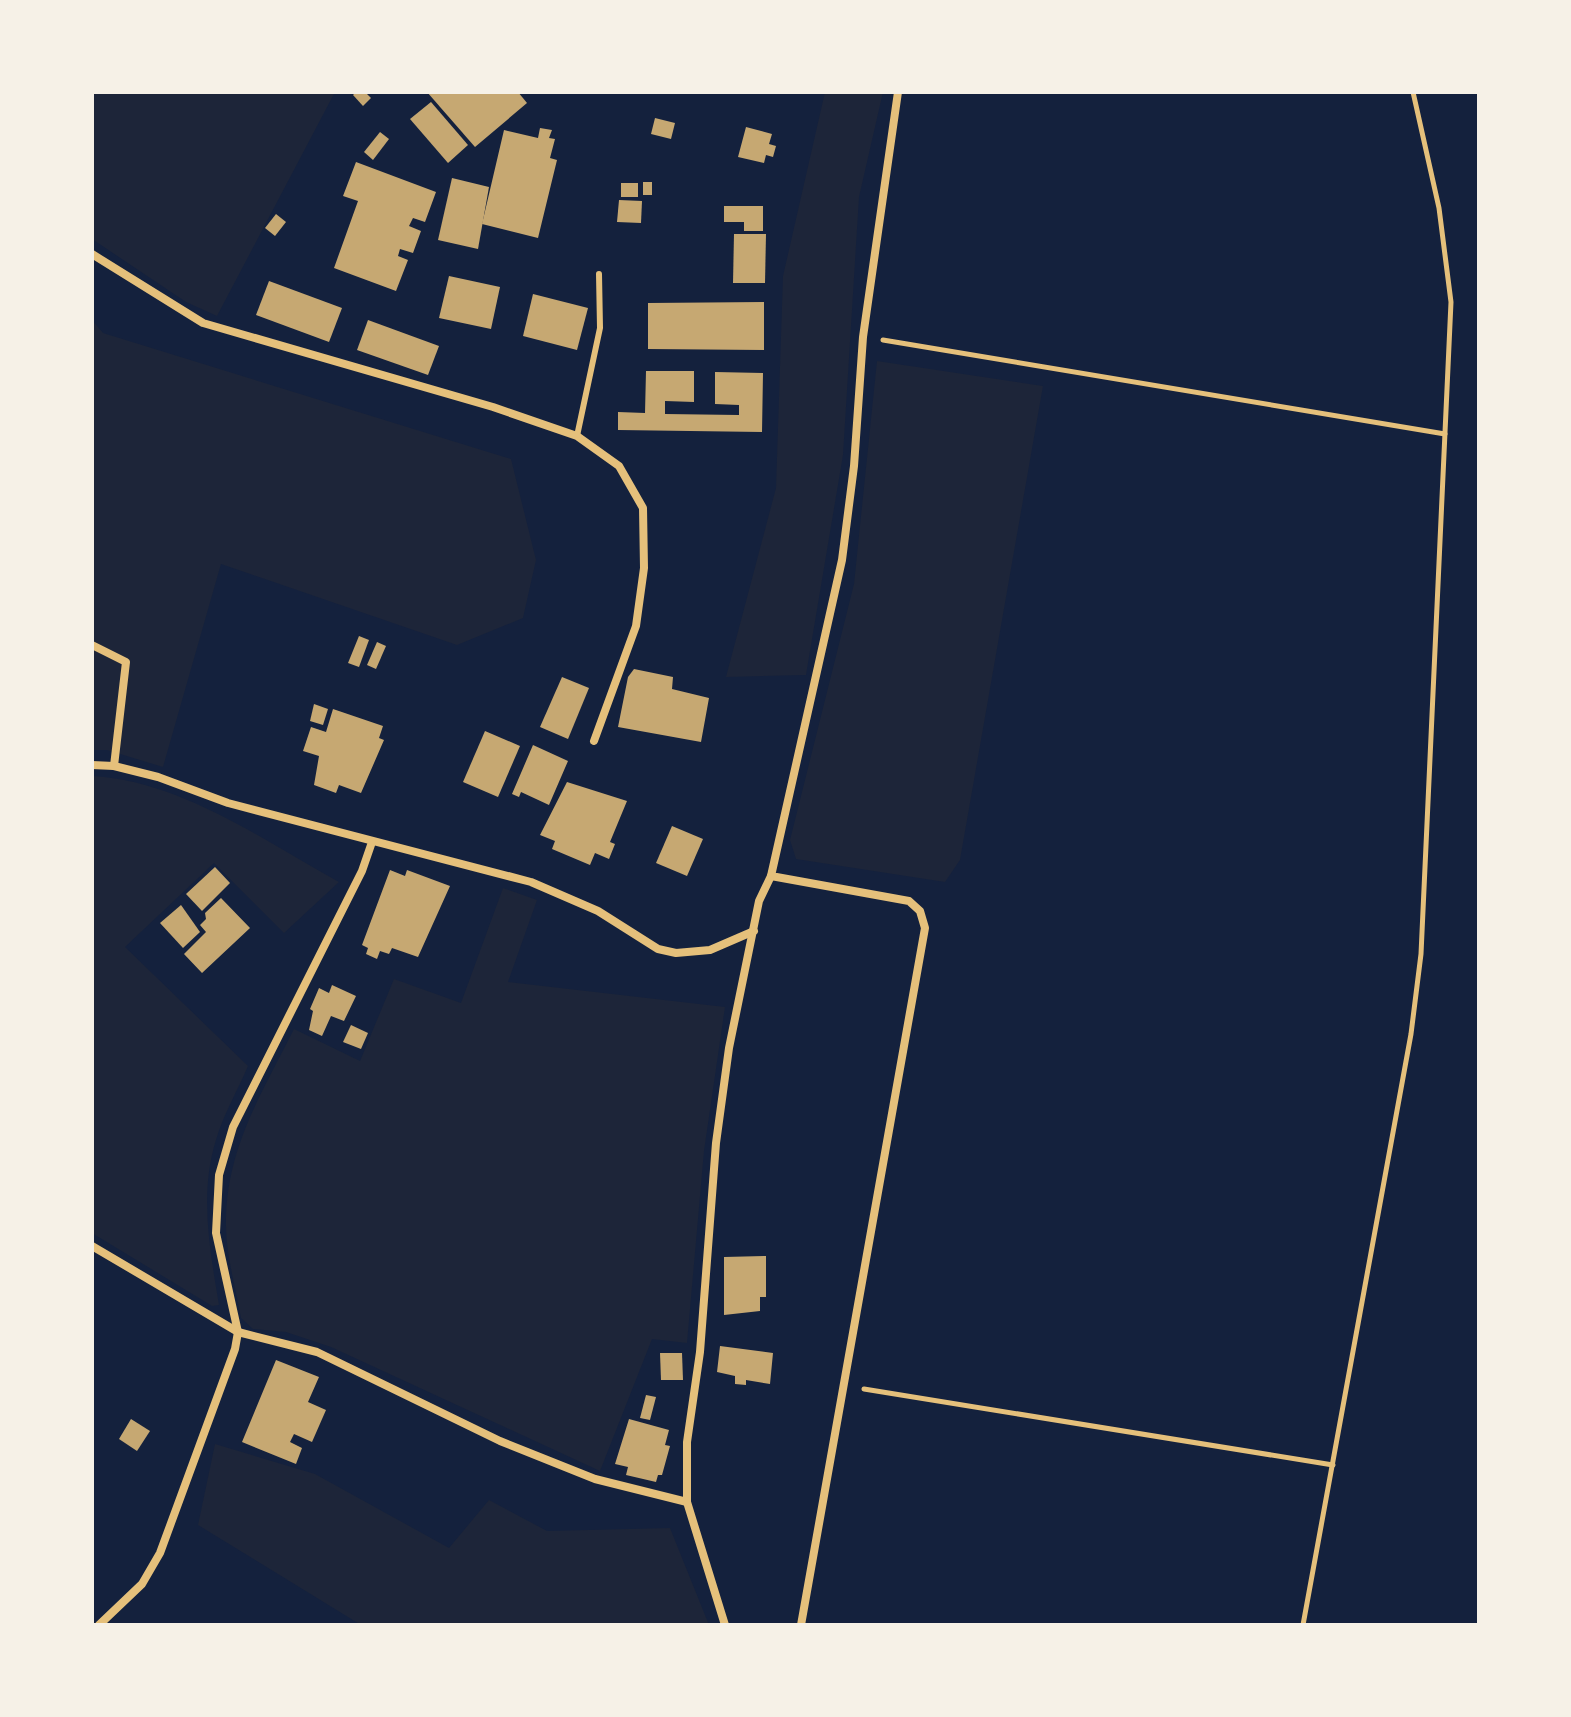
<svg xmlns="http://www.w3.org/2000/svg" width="1571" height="1717" viewBox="0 0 1571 1717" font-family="'Archivo Narrow',sans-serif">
	<rect width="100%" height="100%" fill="#14213d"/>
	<g fill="#1d2539">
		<polygon points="92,92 335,92 217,316 186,302 92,239"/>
		<polygon points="825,92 883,92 859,197 843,455 806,675 726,677 776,488 783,276"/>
		<polygon points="92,320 103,333 511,459 536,560 523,618 457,645 221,564 163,767 107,750 92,750"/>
		<polygon points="877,361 1043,386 960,860 945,882 796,859 790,840 854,584"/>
		<path d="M92 776C181 781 263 840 339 882L284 933 214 863 125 947 248 1066C238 1090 223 1115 216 1140 199 1194 210 1251 219 1305L212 1306 92 1233Z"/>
		<path d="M503 888 537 900 508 982 725 1007 704 1151 687 1343 652 1339 600 1471 331 1347 286 1332 253 1329 241 1318C236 1288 226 1256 226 1226 225 1150 261 1095 294 1029L360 1061 394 979 461 1003Z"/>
		<polygon points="215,1444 315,1474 449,1548 489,1500 547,1531 670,1528 709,1625 361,1625 198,1525"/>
	</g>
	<g fill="#c6a872">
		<polygon points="356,92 365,92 371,98 363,106 353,95"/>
		<polygon points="427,92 518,92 527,103 475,147"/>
		<polygon points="431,102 468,145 448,163 410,119"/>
		<polygon points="655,118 675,123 671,139 651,134"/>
		<polygon points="746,127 772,134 769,144 776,146 773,157 766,155 764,163 738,157"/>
		<polygon points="540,128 552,130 549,138 555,139 550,158 557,160 538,238 482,224 504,130 538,138"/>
		<polygon points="380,132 389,139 373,160 364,152"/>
		<polygon points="356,162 436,192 425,222 413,218 409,226 421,231 413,253 400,249 398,256 408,260 396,291 334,268 358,201 343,196"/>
		<polygon points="452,178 489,187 478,249 438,240"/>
		<rect x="643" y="182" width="9" height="13"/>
		<rect x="621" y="183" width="17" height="14"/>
		<polygon points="619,200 642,201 641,223 617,222"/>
		<polygon points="724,206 763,206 763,231 744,231 744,222 724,222"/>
		<polygon points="276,214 286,222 275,236 265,228"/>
		<polygon points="734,234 766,234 765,283 733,283"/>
		<polygon points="449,276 500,287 491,329 439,318"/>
		<polygon points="269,281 342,308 329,342 256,315"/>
		<polygon points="533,294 588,308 577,350 523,336"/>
		<polygon points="764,302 764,350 648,349 648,303"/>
		<polygon points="368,320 439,346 428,375 357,350"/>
		<polygon points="646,371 694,371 694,402 665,401 665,414 739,415 739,405 715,404 715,372 763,373 762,432 618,430 618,412 645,413"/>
		<polygon points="359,636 369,640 359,667 348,663"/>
		<polygon points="377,642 386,646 376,669 367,665"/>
		<polygon points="634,669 673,677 672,689 709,698 701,742 618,727 628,677"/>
		<polygon points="562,677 589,688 568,739 540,727"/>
		<polygon points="314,704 328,709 323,725 310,721"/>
		<polygon points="333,709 383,726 379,738 384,740 361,793 339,785 336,793 314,785 319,756 303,751 311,727 326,732"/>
		<polygon points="485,731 520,746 498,797 463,782"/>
		<polygon points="533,745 568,761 549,805 521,792 519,797 512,794"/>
		<polygon points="567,782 627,801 610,842 615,844 609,859 595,853 590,865 552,849 555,841 540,835"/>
		<polygon points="672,826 703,839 687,876 656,863"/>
		<polygon points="215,867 230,883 202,911 186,894"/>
		<polygon points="390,870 405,876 407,870 450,886 418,957 392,948 389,954 380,951 377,959 366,954 368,948 362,945"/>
		<polygon points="221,898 250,928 202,973 184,954 206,932 200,925 206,919 205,913"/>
		<polygon points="181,905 200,932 183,948 160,923"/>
		<polygon points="332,985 356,996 344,1021 331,1016 322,1036 309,1030 313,1011 310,1009 319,988 329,993"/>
		<polygon points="351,1025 368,1033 361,1049 343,1042"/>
		<polygon points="766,1256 766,1297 760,1297 760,1311 724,1315 724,1257"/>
		<polygon points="720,1346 773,1353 770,1384 746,1380 746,1385 735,1384 735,1376 717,1372"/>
		<polygon points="660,1353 682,1353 683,1380 661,1380"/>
		<polygon points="276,1360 319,1377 308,1402 326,1410 312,1442 294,1434 290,1442 302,1448 296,1464 242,1442"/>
		<polygon points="646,1395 656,1397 650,1420 640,1418"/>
		<polygon points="131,1419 150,1431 137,1451 119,1439"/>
		<polygon points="629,1419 669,1430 665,1445 670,1446 662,1475 658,1475 656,1482 626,1475 628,1467 615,1464"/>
	</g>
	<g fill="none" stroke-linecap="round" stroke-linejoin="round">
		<g stroke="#e5c07b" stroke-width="5">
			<polyline points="883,340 1445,434"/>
			<polyline points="864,1389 1333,1465"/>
			<polyline points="1303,1625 1411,1034 1421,954 1451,302 1439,208 1413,92"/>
		</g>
		<polyline stroke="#e5c07b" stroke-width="6" points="577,436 600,328 599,274"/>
		<g stroke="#e5c07b" stroke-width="8">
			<polyline points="92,254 203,323 493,407 577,436 619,466 643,508 644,568 636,626 594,741"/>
			<polyline points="92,645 126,662 114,766"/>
			<polyline points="92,765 114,766 158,777 228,803 531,882 598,911 658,949 676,953 710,950 754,931"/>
			<polyline points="92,1246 238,1332 317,1352 500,1441 595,1479 687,1502"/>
			<polyline points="99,1625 142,1584 160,1553 235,1349 238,1332 216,1233 219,1175 233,1127 362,871 372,842"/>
			<polyline points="725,1625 687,1502 687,1442 700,1352 716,1143 729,1048 759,901 771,876"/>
			<polyline points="801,1625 925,928 920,911 909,901 771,876 842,560 854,466 863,337 898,92"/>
		</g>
	</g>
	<rect width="1571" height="1717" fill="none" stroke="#f6f1e7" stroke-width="188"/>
</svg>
